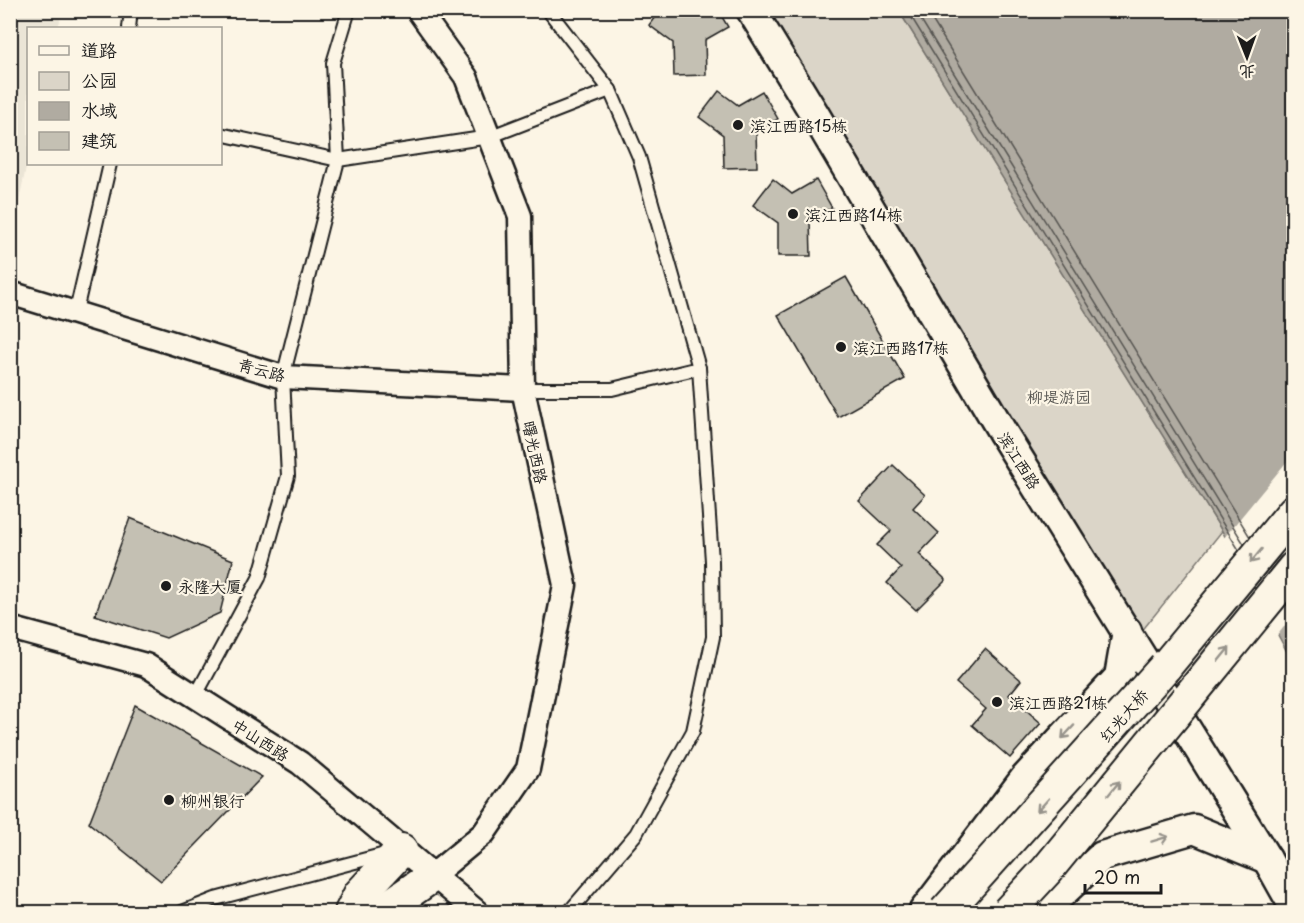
<svg xmlns="http://www.w3.org/2000/svg" width="1304" height="923" viewBox="0 0 1304 923" font-family="'Playpen Sans','LXGW WenKai TC',sans-serif">
	<rect width="100%" height="100%" fill="#fcf5e5"/>
	<filter id="ink" filterUnits="userSpaceOnUse"><feTurbulence type="fractalNoise" baseFrequency=".0167" numOctaves="2"/><feDisplacementMap in="SourceGraphic" scale="12" xChannelSelector="R" yChannelSelector="G"/><feConvolveMatrix kernelMatrix="1 2 1 2 8 2 1 2 1" color-interpolation-filters="sRGB"/></filter>
	<g filter="url(#ink)">
		<polygon fill="#ebe5d6" points="11,10 30,11 61,17 58,28 28,28 28,159 12,231"/>
		<polygon fill="#dbd5c8" stroke="#7c7872" stroke-width="1.5" points="751,11 899,11 1222,531 1133,642"/>
		<polygon fill="#b0aba1" stroke="#75726c" stroke-width="1.5" points="899,11 1293,11 1293,663 1222,531"/>
		<polygon fill="#fcf5e5" points="1293,454 1294,614 1276,637 1223,539"/>
		<g fill="none" stroke-linecap="round" stroke-linejoin="round">
			<g stroke="#575551" stroke-width="1.5">
				<polyline points="907,10 1239,550"/>
				<polyline points="915,10 1244,544"/>
				<polyline points="926,10 1250,537"/>
			</g>
		</g>
		<g fill="#c4c0b3" stroke="#1c1c1c" stroke-width="1.5">
			<polygon points="660,10 684,10 688,13 692,10 718,10 728,27 705,40 706,75 674,76 673,43 649,25"/>
			<polygon points="719,91 738,105 762,91 778,119 756,131 757,167 724,168 723,135 699,117"/>
			<polygon points="773,179 792,194 816,180 832,208 810,220 811,256 778,256 778,223 753,205"/>
			<polygon points="846,277 905,379 838,417 778,315"/>
			<polygon points="893,465 925,495 913,508 939,533 919,554 946,580 916,610 887,583 901,568 877,545 891,531 859,501"/>
			<polygon points="130,518 233,560 220,613 166,638 95,615"/>
			<polygon points="985,649 1021,680 1009,695 1041,723 1010,758 972,725 986,709 956,683"/>
			<polygon points="135,705 262,777 161,881 89,823"/>
		</g>
		<g fill="none" stroke-linecap="round" stroke-linejoin="round">
			<defs>
				<g id="service">
					<polyline points="548,10 610,90 639,157 699,368"/>
					<polyline points="129,28 131,10"/>
					<polyline points="220,134 338,160 489,137 610,90"/>
					<polyline points="76,311 110,164"/>
					<polyline points="523,389 612,389 699,368 712,561 713,637 693,731 636,834 569,912"/>
					<polyline points="195,697 259,578 288,476 283,377 338,160 333,63 349,10"/>
					<polyline points="182,912 215,899 389,853"/>
				</g>
				<g id="minor">
					<polyline points="418,10 466,77 520,216 523,389 565,585 528,769 484,833 432,876"/>
					<polyline points="10,293 283,377 523,389"/>
					<polyline points="10,628 146,665 300,763 477,912"/>
				</g>
				<g id="tertiary">
					<polyline points="751,10 814,113 1003,433 1267,859 1294,907"/>
					<polyline points="923,912 1025,778 1119,677 1127,631"/>
					<polyline points="1042,912 1102,856 1194,829 1267,859"/>
				</g>
				<g id="secondary">
					<polyline points="1165,667 1294,511"/>
					<polyline points="1187,699 1294,568"/>
					<polyline points="351,912 360,894 401,850"/>
					<polyline points="381,912 432,876"/>
				</g>
			</defs>
			<use href="#service" stroke="#1c1c1c" stroke-width="16"/>
			<use href="#minor" stroke="#1c1c1c" stroke-width="27"/>
			<use href="#tertiary" stroke="#1c1c1c" stroke-width="33"/>
			<use href="#secondary" stroke="#1c1c1c" stroke-width="36"/>
			<use href="#service" stroke="#fcf5e5" stroke-width="12"/>
			<use href="#minor" stroke="#fcf5e5" stroke-width="22"/>
			<use href="#tertiary" stroke="#fcf5e5" stroke-width="28"/>
			<use href="#secondary" stroke="#fcf5e5" stroke-width="32"/>
			<defs>
				<g id="secondary-bridge">
					<polyline points="945,912 1165,667"/>
					<polyline points="1008,912 1047,870 1187,699"/>
				</g>
			</defs>
			<use href="#secondary-bridge" stroke="#1c1c1c" stroke-width="36" stroke-linecap="butt"/>
			<use href="#secondary-bridge" stroke="#fcf5e5" stroke-width="32"/>
		</g>
		<defs><path id="oneway-shaft" d="M-6 0H5M1.5-3L5.5 0L1.5 3" fill="none" stroke-width="1.6" stroke-linecap="round" stroke-linejoin="round" transform="scale(1.5)"/></defs>
		<g stroke="#97938b">
			<use href="#oneway-shaft" transform="translate(1256 556) rotate(129)"/>
			<use href="#oneway-shaft" transform="translate(1224 654) rotate(-51)"/>
			<use href="#oneway-shaft" transform="translate(1068 732) rotate(133)"/>
			<use href="#oneway-shaft" transform="translate(1114 788) rotate(-51)"/>
			<use href="#oneway-shaft" transform="translate(1043 805) rotate(132)"/>
			<use href="#oneway-shaft" transform="translate(1160 839) rotate(-17)"/>
		</g>
	</g>
	<g fill="#1c1c1c" stroke="#fcf5e5" stroke-width="2">
		<circle cx="738" cy="125" r="6"/>
		<circle cx="793" cy="214" r="6"/>
		<circle cx="841" cy="347" r="6"/>
		<circle cx="166" cy="586" r="6"/>
		<circle cx="997" cy="702" r="6"/>
		<circle cx="169" cy="800" r="6"/>
	</g>
	<g text-anchor="middle" dominant-baseline="central" stroke-width="4.5" stroke-linejoin="round" paint-order="stroke">
		<g font-size="16" fill="#1c1c1c" stroke="#fcf5e5" text-anchor="start">
			<text x="750" y="125">滨江西路15栋</text>
			<text x="805" y="214">滨江西路14栋</text>
			<text x="853" y="347">滨江西路17栋</text>
			<text x="178" y="586">永隆大厦</text>
			<text x="1009" y="702">滨江西路21栋</text>
			<text x="181" y="800">柳州银行</text>
		</g>
		<g font-size="16" fill="#1c1c1c" stroke="#fcf5e5">
			<text transform="translate(262 369) rotate(15)">青云路</text>
			<text transform="translate(536 452) rotate(78)">曙光西路</text>
			<text transform="translate(1020 460) rotate(58)">滨江西路</text>
			<text transform="translate(1123 715) rotate(-49)">红光大桥</text>
			<text transform="translate(261 739) rotate(32)">中山西路</text>
		</g>
		<g font-size="16" fill="#555450" stroke="#fcf5e5">
			<text x="1059" y="396">柳堤游园</text>
		</g>
	</g>
	<rect width="1304" height="923" fill="none" stroke="#fcf5e5" stroke-width="36"/>
	<rect x="18" y="18" width="1268" height="887" fill="none" stroke="#1c1c1c" stroke-width="2" filter="url(#ink)"/>
	<rect x="27" y="27" width="195" height="138" fill="#fcf5e5" stroke="#a29e95" stroke-width="1.5"/>
	<rect x="39" y="46" width="30" height="9" fill="#fcf5e5" stroke="#a29e95" stroke-width="1.5"/>
	<text x="81" y="57" font-size="18" fill="#1c1c1c">道路</text>
	<rect x="39" y="72" width="30" height="18" fill="#dbd5c8" stroke="#a29e95" stroke-width="1.5"/>
	<text x="81" y="87" font-size="18" fill="#1c1c1c">公园</text>
	<rect x="39" y="102" width="30" height="18" fill="#b0aba1" stroke="#a29e95" stroke-width="1.5"/>
	<text x="81" y="117" font-size="18" fill="#1c1c1c">水域</text>
	<rect x="39" y="132" width="30" height="18" fill="#c4c0b3" stroke="#a29e95" stroke-width="1.5"/>
	<text x="81" y="147" font-size="18" fill="#1c1c1c">建筑</text>
	<g transform="translate(1247 57) rotate(179)" stroke="#fcf5e5" stroke-width="4.5" paint-order="stroke">
	<path d="M0-4.5L10 22L0 15L-10 22Z" fill="#1c1c1c"/>
	<text y="-9" font-size="16" font-weight="bold" text-anchor="middle" fill="#1c1c1c">北</text>
	</g>
	<path d="M1085 884v9h76v-9" fill="none" stroke="#1c1c1c" stroke-width="3"/>
	<text x="1094" y="884" font-size="18" fill="#1c1c1c" stroke="#fcf5e5" stroke-width="4.5" paint-order="stroke">20 m</text>
</svg>
